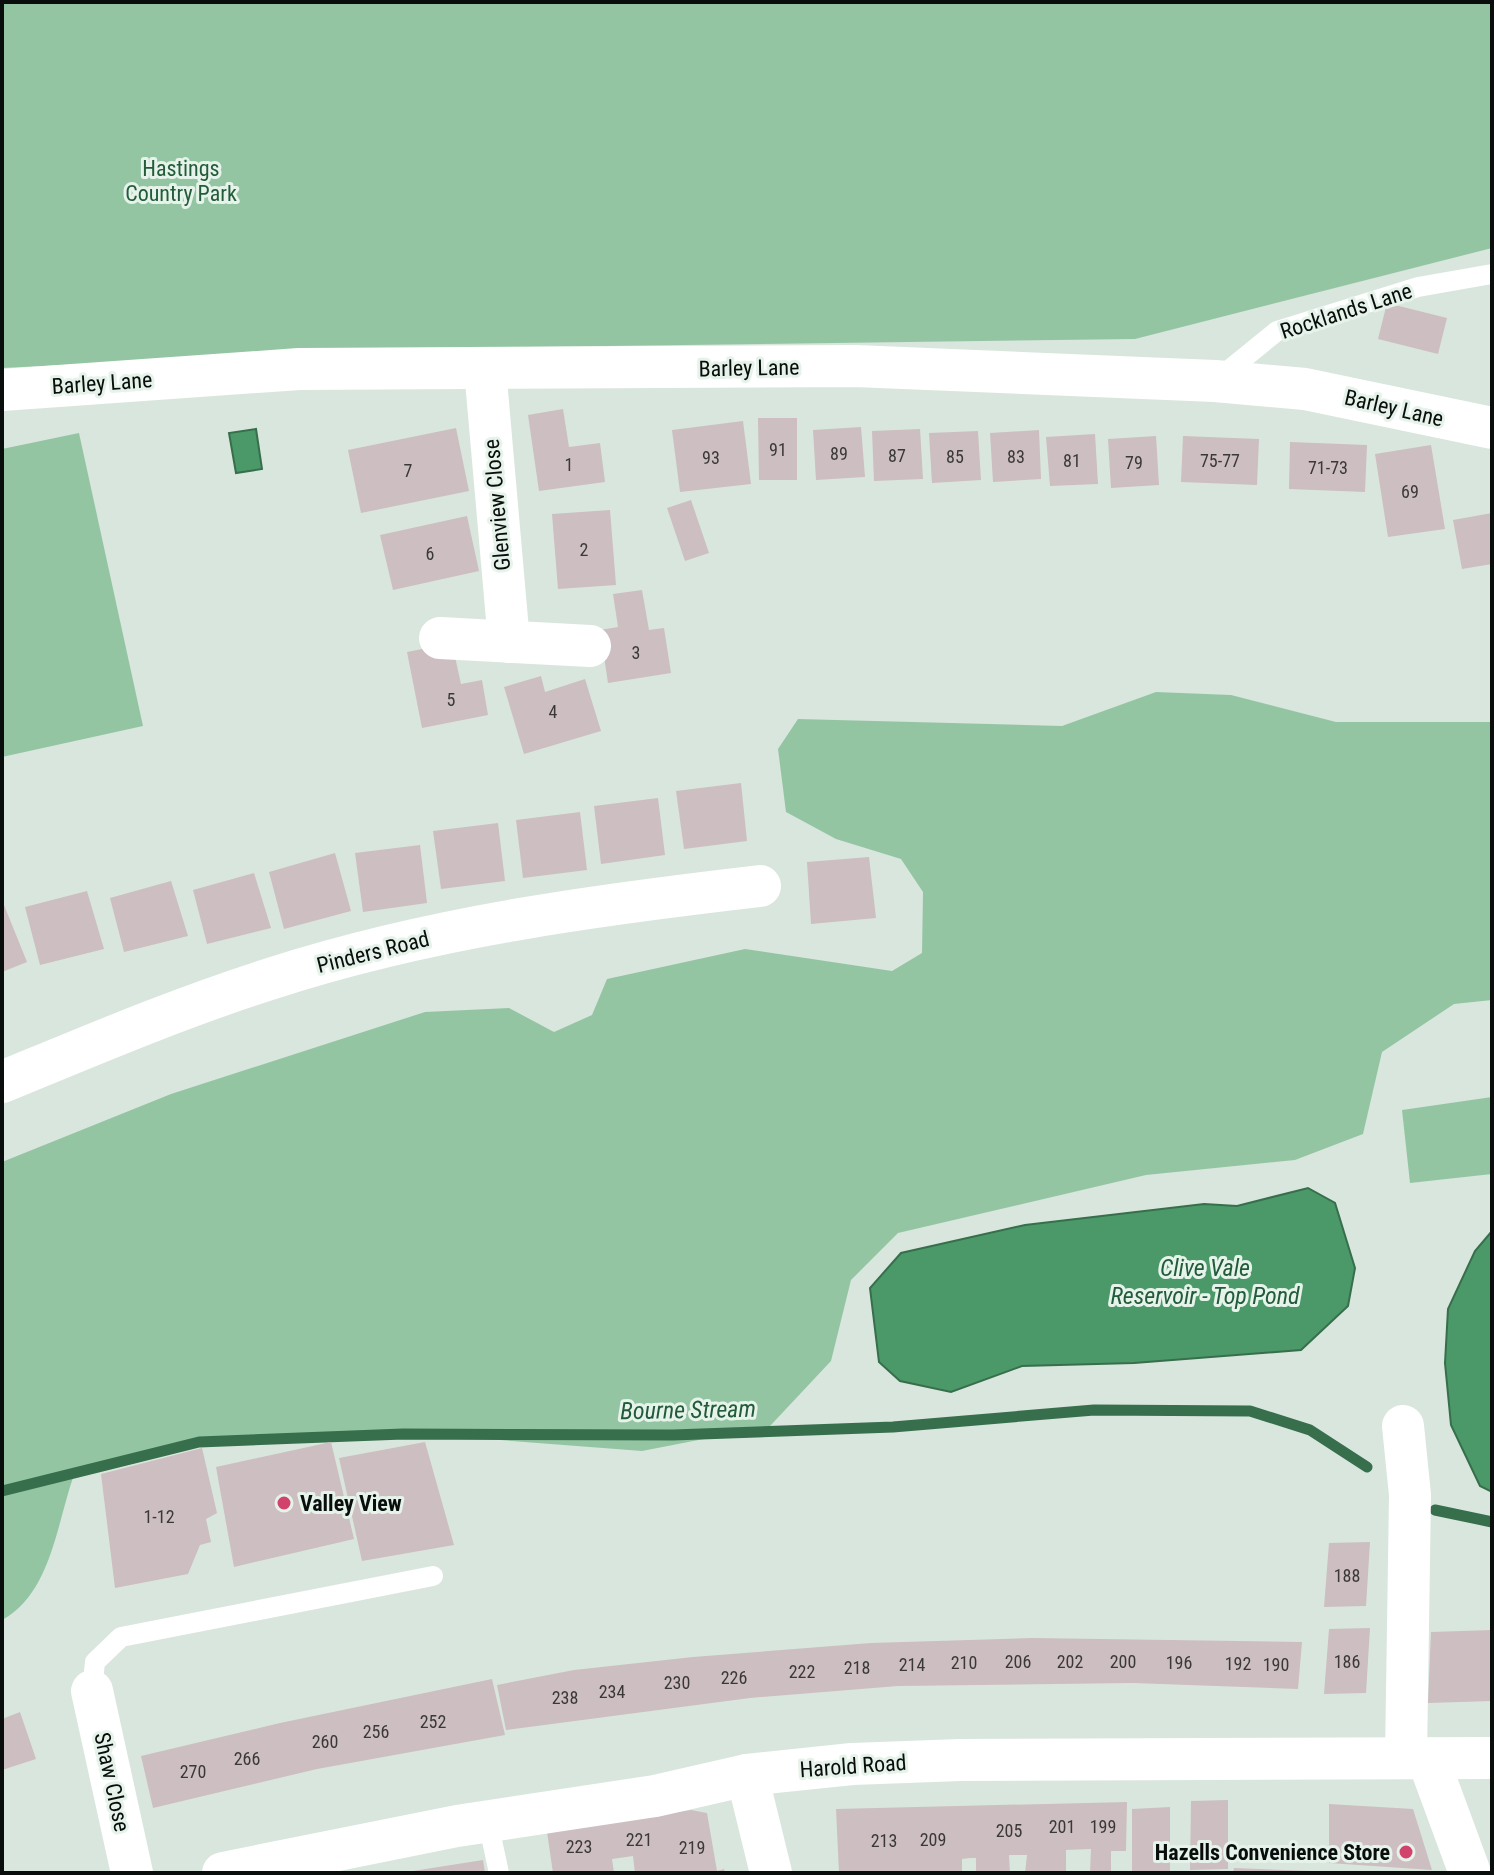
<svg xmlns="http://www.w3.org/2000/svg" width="1494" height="1875" viewBox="0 0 1494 1875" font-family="'Roboto Condensed',sans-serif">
	<rect width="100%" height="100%" fill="#d9e6dd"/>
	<g fill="#94c5a3">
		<polygon points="2,2 1492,2 1492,248 1135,339 385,349 2,368"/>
		<polygon points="79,433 143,726 2,757 2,449"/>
		<path d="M1156 692 1231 695 1336 722H1492V1000L1454 1004 1382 1052 1363 1134 1295 1160 1146 1175 898 1233 851 1280 831 1361 770 1426 642 1451 408 1433 179 1443 74 1475C57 1522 51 1594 2 1620V1162L171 1094 425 1012 509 1008 554 1032 592 1015 607 979 745 949 892 971 922 953 923 892 901 859 836 839 786 812 778 749 798 719 1062 726Z"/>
		<polygon points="1492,1097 1492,1174 1410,1183 1402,1110"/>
	</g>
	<g fill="#4b9968" stroke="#376f4c" stroke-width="2">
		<polygon points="256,429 262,469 236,473 229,433"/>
		<polygon points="1308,1188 1335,1203 1355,1268 1348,1306 1301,1350 1134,1363 1022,1366 951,1392 900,1381 879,1362 870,1288 901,1253 1025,1225 1204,1204 1237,1206"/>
		<polygon points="1492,1231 1492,1492 1480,1486 1451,1425 1445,1363 1448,1309 1475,1251"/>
	</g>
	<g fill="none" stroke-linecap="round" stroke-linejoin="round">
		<g stroke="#376f4c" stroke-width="11">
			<polyline points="2,1491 199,1442 403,1434 673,1435 893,1427 1094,1410 1250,1411 1310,1430 1367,1467"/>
			<polyline points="1435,1510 1492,1522"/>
		</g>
	</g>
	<g fill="#cdbec1">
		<polygon points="1387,303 1447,318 1438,354 1378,339"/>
		<polygon points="563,409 569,447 600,443 605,482 539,491 528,415"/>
		<polygon points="758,418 797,418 797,480 759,480"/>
		<polygon points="743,421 751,484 680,492 672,430"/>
		<polygon points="861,427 865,477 816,480 813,430"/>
		<polygon points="456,428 469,491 361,513 348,450"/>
		<polygon points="920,429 923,479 874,481 872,431"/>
		<polygon points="1039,430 1041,479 993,482 990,433"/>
		<polygon points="978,431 981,480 932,483 929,433"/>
		<polygon points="1095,434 1098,484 1050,486 1046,437"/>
		<polygon points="1156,436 1159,485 1111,488 1108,439"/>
		<polygon points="1183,436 1259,439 1257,485 1181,482"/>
		<polygon points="1290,442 1367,445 1365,492 1289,489"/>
		<polygon points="1431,445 1445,529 1388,537 1375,454"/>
		<polygon points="691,500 709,553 685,561 667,508"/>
		<polygon points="610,510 616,585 558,589 552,514"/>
		<polygon points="1492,513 1492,564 1462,569 1453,520"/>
		<polygon points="467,516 479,571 393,590 380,535"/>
		<polygon points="642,590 649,630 664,628 671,673 608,683 600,630 618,627 613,594"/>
		<polygon points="452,643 461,684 482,680 488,715 422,728 407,652"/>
		<polygon points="541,676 545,692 585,679 601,731 524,754 504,687"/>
		<polygon points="741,783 747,841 684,849 676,791"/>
		<polygon points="658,798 665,855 601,864 594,806"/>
		<polygon points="580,812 587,870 523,878 516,820"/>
		<polygon points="498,823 505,881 441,889 433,831"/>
		<polygon points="420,845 427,903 363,912 355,853"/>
		<polygon points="335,853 351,911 284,929 269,872"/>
		<polygon points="869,857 876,918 811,924 807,862"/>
		<polygon points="254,873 271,928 207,944 193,890"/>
		<polygon points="171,881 188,936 124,952 110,898"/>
		<polygon points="87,891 104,949 40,965 25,907"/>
		<polygon points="2,900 27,962 2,972"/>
		<polygon points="331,1442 354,1539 234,1567 216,1467"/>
		<polygon points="425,1442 454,1545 362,1561 339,1458"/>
		<polygon points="202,1448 217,1513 206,1519 211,1542 200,1545 188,1574 115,1588 101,1474"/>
		<polygon points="1370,1542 1366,1606 1324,1607 1329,1543"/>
		<polygon points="1370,1628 1366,1693 1324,1694 1329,1629"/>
		<polygon points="1492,1630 1492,1701 1428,1703 1431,1632"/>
		<polygon points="1032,1638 1302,1642 1298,1689 1133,1683 898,1686 750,1698 506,1730 497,1685 574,1670 693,1657 871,1643"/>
		<polygon points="492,1679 505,1735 317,1769 153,1808 141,1756 280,1723"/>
		<polygon points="20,1712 36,1759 2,1770 2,1719"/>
		<polygon points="1228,1800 1228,1869 1190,1870 1191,1801"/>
		<polygon points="1127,1802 1126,1851 1111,1851 1111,1873 1090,1873 1091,1849 1066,1850 1066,1873 1025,1873 1027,1855 1009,1855 1010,1873 976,1873 976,1858 970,1858 962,1859 962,1873 839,1873 836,1809"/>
		<polygon points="1329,1804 1413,1809 1432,1870 1329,1863"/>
		<polygon points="1170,1807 1170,1873 1132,1873 1132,1809"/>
		<polygon points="691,1810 707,1813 717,1871 724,1869 725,1873 635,1873 633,1856 612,1859 614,1873 553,1873 547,1832"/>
		<polygon points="483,1860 485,1873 413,1873 413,1871"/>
		<polygon points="1234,1868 1312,1871 1312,1873 1233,1873"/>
	</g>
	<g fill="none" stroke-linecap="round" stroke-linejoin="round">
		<g stroke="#fff" stroke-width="20">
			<polyline points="1218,379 1277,331 1418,287 1492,274"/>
			<polyline points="92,1691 95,1662 121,1637 433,1576"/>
			<polyline points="488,1822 499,1873"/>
		</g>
		<g stroke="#fff" stroke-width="42">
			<polyline points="485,369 509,642"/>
			<polyline points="2,390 299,369 855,366 1215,381 1305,389 1492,428"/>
			<polyline points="440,638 590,646"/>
			<path d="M2 1082C92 1045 181 1007 273 978 431 927 596 905 760 886"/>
			<polyline points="1403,1426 1410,1495 1406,1757"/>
			<polyline points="92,1691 132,1873"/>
			<polyline points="1428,1759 1470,1873"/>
			<polyline points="747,1775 771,1873"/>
			<polyline points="223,1873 457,1826 655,1796 747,1775 852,1764 960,1760 1492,1758"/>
		</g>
	</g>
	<g fill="#d1436d" stroke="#e6f3ea" stroke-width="3">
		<circle cx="284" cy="1503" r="8"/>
		<circle cx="1406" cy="1852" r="8"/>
	</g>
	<g text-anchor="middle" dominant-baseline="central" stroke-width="6" stroke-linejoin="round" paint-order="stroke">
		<g font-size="18" fill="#3a3938">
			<text x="778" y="449">91</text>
			<text x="839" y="453">89</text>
			<text x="897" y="455">87</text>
			<text x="955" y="456">85</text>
			<text x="1016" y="456">83</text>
			<text x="711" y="457">93</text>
			<text x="1072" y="460">81</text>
			<text x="1220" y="460">75-77</text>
			<text x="1134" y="462">79</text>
			<text x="569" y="464">1</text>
			<text x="1328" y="467">71-73</text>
			<text x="408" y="470">7</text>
			<text x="1410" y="491">69</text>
			<text x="584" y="549">2</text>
			<text x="430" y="553">6</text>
			<text x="636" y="652">3</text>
			<text x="451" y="699">5</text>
			<text x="553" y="711">4</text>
			<text x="159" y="1516">1-12</text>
			<text x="1347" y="1575">188</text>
			<text x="1018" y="1661">206</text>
			<text x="1070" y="1661">202</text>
			<text x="1123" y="1661">200</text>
			<text x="1347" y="1661">186</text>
			<text x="964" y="1662">210</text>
			<text x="1179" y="1662">196</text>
			<text x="1238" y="1663">192</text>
			<text x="912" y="1664">214</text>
			<text x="1276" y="1664">190</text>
			<text x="857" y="1667">218</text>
			<text x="802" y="1671">222</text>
			<text x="734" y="1677">226</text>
			<text x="677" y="1682">230</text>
			<text x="612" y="1691">234</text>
			<text x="565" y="1697">238</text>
			<text x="433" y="1721">252</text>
			<text x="376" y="1731">256</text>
			<text x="325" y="1741">260</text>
			<text x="247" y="1758">266</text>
			<text x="193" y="1771">270</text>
			<text x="1062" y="1826">201</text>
			<text x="1103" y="1826">199</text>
			<text x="1009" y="1830">205</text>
			<text x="639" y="1839">221</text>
			<text x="933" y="1839">209</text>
			<text x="884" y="1840">213</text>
			<text x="579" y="1846">223</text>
			<text x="692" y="1847">219</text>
		</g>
		<g font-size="22" fill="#235c39" stroke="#e6f3ea">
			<text x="181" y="168">Hastings<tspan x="181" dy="25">Country Park</tspan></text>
		</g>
		<g font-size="22" fill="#090d0b" stroke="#e6f3ea">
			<text transform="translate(1346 311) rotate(-18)">Rocklands Lane</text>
			<text transform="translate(749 368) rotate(-1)">Barley Lane</text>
			<text transform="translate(102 383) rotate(-4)">Barley Lane</text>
			<text transform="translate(1394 408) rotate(13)">Barley Lane</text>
			<text transform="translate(497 505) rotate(-95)">Glenview Close</text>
			<text transform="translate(373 952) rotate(-14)">Pinders Road</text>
			<text transform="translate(853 1766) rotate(-4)">Harold Road</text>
			<text transform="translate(112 1782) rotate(78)">Shaw Close</text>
		</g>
		<g font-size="22" font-weight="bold" fill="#090d0b" stroke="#e6f3ea" text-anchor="start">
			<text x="300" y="1503">Valley View</text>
			<text x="1390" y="1852" text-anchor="end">Hazells Convenience Store</text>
		</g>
		<g font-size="24" font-style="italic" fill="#225b39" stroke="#e6f3ea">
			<text x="1205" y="1268">Clive Vale<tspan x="1205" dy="28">Reservoir - Top Pond</tspan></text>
			<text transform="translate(688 1410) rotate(-1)">Bourne Stream</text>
		</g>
	</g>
	<rect width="1494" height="1875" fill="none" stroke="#090d0b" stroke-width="8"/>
</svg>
